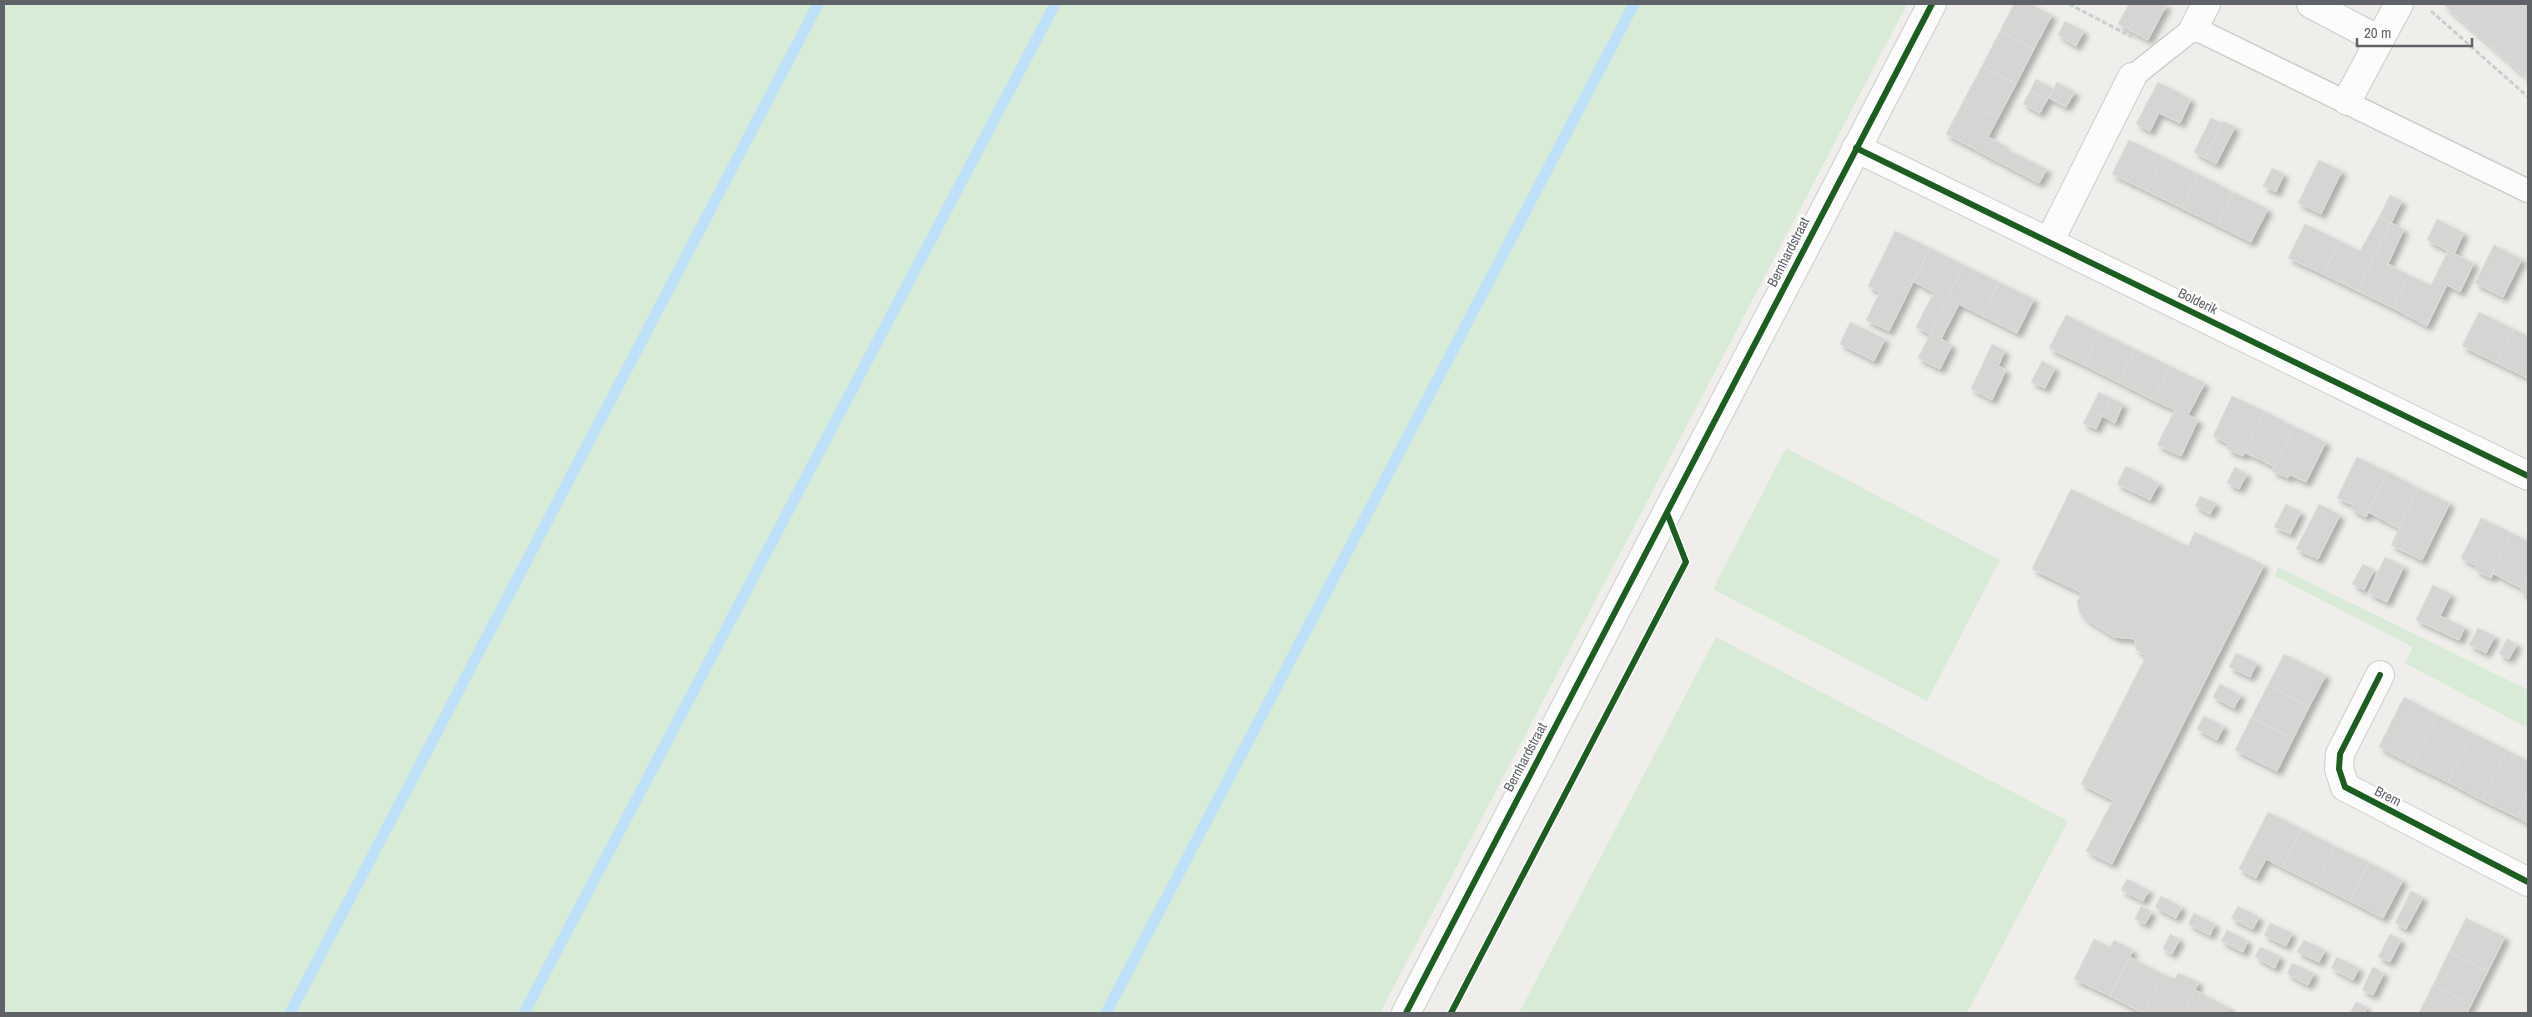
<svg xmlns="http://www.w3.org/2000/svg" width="2532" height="1017" viewBox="0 0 2532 1017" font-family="'Archivo Narrow',sans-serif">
	<defs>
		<filter id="shadow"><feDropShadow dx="4.5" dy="4.5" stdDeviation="2.5" flood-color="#0004"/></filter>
	</defs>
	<rect width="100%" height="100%" fill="#efeeea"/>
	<g fill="#d8ebd6">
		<polygon points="4,4 1907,4 1380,1013 4,1013"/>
		<polygon points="1786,448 2000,560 1927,701 1713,589"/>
		<polygon points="2278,567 2528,690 2528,728 2405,663 2413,647 2275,576"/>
		<polygon points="1716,637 2068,821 1967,1013 1519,1013"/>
	</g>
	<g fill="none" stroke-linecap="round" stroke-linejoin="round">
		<g stroke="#bfe0f9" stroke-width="11">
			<polyline points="290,1013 818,4"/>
			<polyline points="524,1013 1055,4"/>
			<polyline points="1106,1013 1634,4"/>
		</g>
	</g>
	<g fill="#d6d5d3" stroke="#deddd9" filter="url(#shadow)">
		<polygon points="2014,4 2031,4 2052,15 2034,49 2000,31"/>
		<polygon points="2129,4 2167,4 2148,40 2118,24"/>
		<polygon points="2443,4 2528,4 2528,79"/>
		<polygon points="2065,21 2084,31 2076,46 2058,35"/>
		<polygon points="2000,31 2034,49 2016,84 1982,66"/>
		<polygon points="1982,66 2016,84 1998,118 1964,100"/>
		<polygon points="2036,79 2054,89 2047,100 2030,91"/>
		<polygon points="2057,82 2075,92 2066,107 2049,98"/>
		<polygon points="2158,82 2191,99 2180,123 2159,113 2150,131 2136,124"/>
		<polygon points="2030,91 2047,100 2040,113 2023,104"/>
		<polygon points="1964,100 1998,118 1988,137 2005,146 2004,148 2047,169 2039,183 1946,134"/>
		<polygon points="2211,118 2222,123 2205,158 2194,152"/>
		<polygon points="2223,121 2235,127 2216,164 2205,158"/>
		<polygon points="2129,140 2164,157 2147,191 2112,174"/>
		<polygon points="2164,157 2198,174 2182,208 2147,191"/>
		<polygon points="2319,160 2342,171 2321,214 2298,203"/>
		<polygon points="2272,168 2284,174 2276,192 2263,186"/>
		<polygon points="2198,174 2233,192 2217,225 2182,208"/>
		<polygon points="2233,192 2268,209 2251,242 2217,225"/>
		<polygon points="2390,195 2402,201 2391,223 2379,217"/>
		<polygon points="2379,217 2391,223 2358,291 2323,274 2340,241 2360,251"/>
		<polygon points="2437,219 2464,233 2454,254 2427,240"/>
		<polygon points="2391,223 2404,229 2388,264 2409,275 2393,308 2358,291"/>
		<polygon points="2305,224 2340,241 2323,274 2288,258"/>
		<polygon points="1895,231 1930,248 1889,331 1866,320 1880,292 1868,286"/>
		<polygon points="2494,245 2522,259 2503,297 2475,283"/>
		<polygon points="1930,248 1964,265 1930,334 1916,327 1934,292 1914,282"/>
		<polygon points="2448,251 2474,263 2460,292 2447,285 2427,326 2393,308 2409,275 2431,285"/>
		<polygon points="1964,265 1999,282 1983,316 1959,304 1941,339 1952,345 1940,369 1918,358"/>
		<polygon points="1999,282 2034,299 2017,333 1983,316"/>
		<polygon points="2479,312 2514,329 2497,363 2462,346"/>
		<polygon points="2066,315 2100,332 2084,365 2049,348"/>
		<polygon points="1850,322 1885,339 1874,361 1840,344"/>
		<polygon points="2514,329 2528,336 2528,378 2497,363"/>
		<polygon points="2100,332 2135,349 2118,382 2084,365"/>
		<polygon points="1992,344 2005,351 1998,366 2006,370 1992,400 1971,389"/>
		<polygon points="2135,349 2170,366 2153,400 2118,382"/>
		<polygon points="2042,361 2055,368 2045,388 2031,382"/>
		<polygon points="2170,366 2205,383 2188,415 2198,420 2181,456 2157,445 2175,410 2153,400"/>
		<polygon points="2099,392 2111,398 2102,416 2090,410"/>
		<polygon points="2232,396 2264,411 2243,456 2227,449 2229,444 2213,436"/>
		<polygon points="2111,398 2123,404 2115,423 2102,416"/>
		<polygon points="2090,410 2102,416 2096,429 2083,423"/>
		<polygon points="2264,411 2295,427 2275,467 2244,452"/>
		<polygon points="2295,427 2326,442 2306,482 2290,475 2288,478 2272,471"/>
		<polygon points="2357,457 2388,472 2366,517 2351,509 2353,505 2337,498"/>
		<polygon points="2126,466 2159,483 2150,500 2117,484"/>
		<polygon points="2235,467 2247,474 2239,489 2227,483"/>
		<polygon points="2388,472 2419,488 2399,528 2368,512"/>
		<polygon points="2419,488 2450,503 2422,560 2391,545"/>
		<polygon points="2071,489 2188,546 2195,532 2264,565 2112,864 2086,851 2113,800 2081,784 2146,656 2136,650 2135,639 2114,637 2087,620 2080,613 2077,602 2082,593 2032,569"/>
		<polygon points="2200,496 2216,503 2210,514 2195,506"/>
		<polygon points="2286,504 2301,512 2290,534 2274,527"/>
		<polygon points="2319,504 2340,515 2318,559 2296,549"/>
		<polygon points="2481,518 2512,533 2491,578 2475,570 2477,566 2461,558"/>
		<polygon points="2512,533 2528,541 2528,579 2523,589 2492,573"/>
		<polygon points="2385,557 2404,566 2387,602 2368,593"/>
		<polygon points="2363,564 2374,570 2364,590 2352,584"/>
		<polygon points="2528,579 2528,596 2520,592"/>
		<polygon points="2433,585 2451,594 2440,616 2465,627 2459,640 2416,620"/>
		<polygon points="2478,628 2495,636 2486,653 2469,645"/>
		<polygon points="2507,639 2517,644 2509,659 2499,654"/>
		<polygon points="2236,653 2257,663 2250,677 2229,667"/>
		<polygon points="2284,654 2326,675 2309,707 2268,685"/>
		<polygon points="2220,684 2241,695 2234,708 2213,697"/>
		<polygon points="2268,685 2309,707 2293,739 2251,718"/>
		<polygon points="2404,697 2438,715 2413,765 2379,747"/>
		<polygon points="2438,715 2473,733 2448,782 2413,765"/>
		<polygon points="2204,716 2224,726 2217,740 2197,729"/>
		<polygon points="2251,718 2293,739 2277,771 2235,750"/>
		<polygon points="2473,733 2507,750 2482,800 2448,782"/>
		<polygon points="2507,750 2528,761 2528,794 2517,817 2482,800"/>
		<polygon points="2528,794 2528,823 2517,817"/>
		<polygon points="2268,812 2302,829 2282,867 2266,859 2256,878 2239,869"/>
		<polygon points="2302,829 2335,846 2316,884 2282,867"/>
		<polygon points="2335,846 2369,862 2350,901 2316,884"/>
		<polygon points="2369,862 2403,880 2383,918 2350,901"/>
		<polygon points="2127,879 2149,890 2143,901 2121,890"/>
		<polygon points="2411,891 2423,897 2418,907 2406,901"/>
		<polygon points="2161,896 2182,907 2176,918 2155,907"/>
		<polygon points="2406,901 2418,907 2406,929 2395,923"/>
		<polygon points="2141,906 2152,912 2145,924 2135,919"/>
		<polygon points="2238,906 2259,917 2253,929 2231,918"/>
		<polygon points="2194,913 2215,924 2210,935 2188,924"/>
		<polygon points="2466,918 2505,937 2488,971 2449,952"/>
		<polygon points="2270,923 2292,933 2286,946 2264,935"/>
		<polygon points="2227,930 2248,941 2243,952 2221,941"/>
		<polygon points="2170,934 2180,939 2172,954 2163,949"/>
		<polygon points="2390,934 2401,940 2390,962 2378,957"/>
		<polygon points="2094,939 2110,947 2114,940 2133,950 2110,996 2074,979"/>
		<polygon points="2304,940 2325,950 2319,962 2297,952"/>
		<polygon points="2260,947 2280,956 2275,968 2255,957"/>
		<polygon points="2449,952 2488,971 2471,1005 2433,985"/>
		<polygon points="2130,957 2163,974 2143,1013 2110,996"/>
		<polygon points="2337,957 2359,968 2353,980 2331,968"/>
		<polygon points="2292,963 2314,973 2308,985 2287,974"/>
		<polygon points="2373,967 2384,973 2373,995 2362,990"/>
		<polygon points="2178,973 2199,982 2183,1013 2143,1013 2163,974 2175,979"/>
		<polygon points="2433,985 2471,1005 2467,1013 2419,1013"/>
		<polygon points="2195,990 2230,1008 2227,1013 2183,1013"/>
		<polygon points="2356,1002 2367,1007 2364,1013 2350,1013"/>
	</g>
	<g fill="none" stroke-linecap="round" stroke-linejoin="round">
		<defs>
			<polyline id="service" points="2132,77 2194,28 2528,191"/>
			<g id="minor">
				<polyline points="2311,4 2379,40"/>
				<polyline points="2194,28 2206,4"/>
				<polyline points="2347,101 2399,4"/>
				<polyline points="1856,148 2528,476"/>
				<polyline points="2049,242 2132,77"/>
				<polyline points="2380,675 2340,754 2339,769 2345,787 2528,882"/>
			</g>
			<polyline id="tertiary" points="1406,1013 1932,4"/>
		</defs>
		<use href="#service" stroke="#cbcccc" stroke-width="25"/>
		<use href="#minor" stroke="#cbcccc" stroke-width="30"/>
		<use href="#tertiary" stroke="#cbcccc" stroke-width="30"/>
		<g stroke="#cacfcc" stroke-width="3" stroke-dasharray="5 2.5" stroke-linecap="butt">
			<polyline points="2069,4 2132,37"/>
			<polyline points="2431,11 2528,97"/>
		</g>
		<use href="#service" stroke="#fdfcfc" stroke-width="22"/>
		<use href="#minor" stroke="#fdfcfc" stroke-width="28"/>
		<use href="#tertiary" stroke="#fdfcfc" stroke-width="28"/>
		<defs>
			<g id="cycleway">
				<polyline points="1856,148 2528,476"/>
				<polyline points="2380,675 2340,754 2339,769 2345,787 2528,882"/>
				<polyline points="1406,1013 1932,4"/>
				<polyline points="1451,1013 1686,562 1667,513"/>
			</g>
		</defs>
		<use href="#cycleway" stroke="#fff" stroke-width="9"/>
		<use href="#cycleway" stroke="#1b5e20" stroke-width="6"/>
	</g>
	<g text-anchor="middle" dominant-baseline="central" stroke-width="4.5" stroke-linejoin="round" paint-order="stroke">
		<g font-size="14" fill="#5f6368" stroke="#fff">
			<text transform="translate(1788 252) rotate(-63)">Bernhardstraat</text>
			<text transform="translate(2198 301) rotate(26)">Bolderik</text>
			<text transform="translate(1525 757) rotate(-62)">Bernhardstraat</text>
			<text transform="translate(2388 796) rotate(27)">Brem</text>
		</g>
	</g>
	<rect width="2532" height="1017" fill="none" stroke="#5f6368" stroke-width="10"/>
	<path d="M2357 38v8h115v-8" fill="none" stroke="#5f6368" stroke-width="2.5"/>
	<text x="2364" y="38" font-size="15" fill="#5f6368" stroke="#ffffff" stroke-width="4" paint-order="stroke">20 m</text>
</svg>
